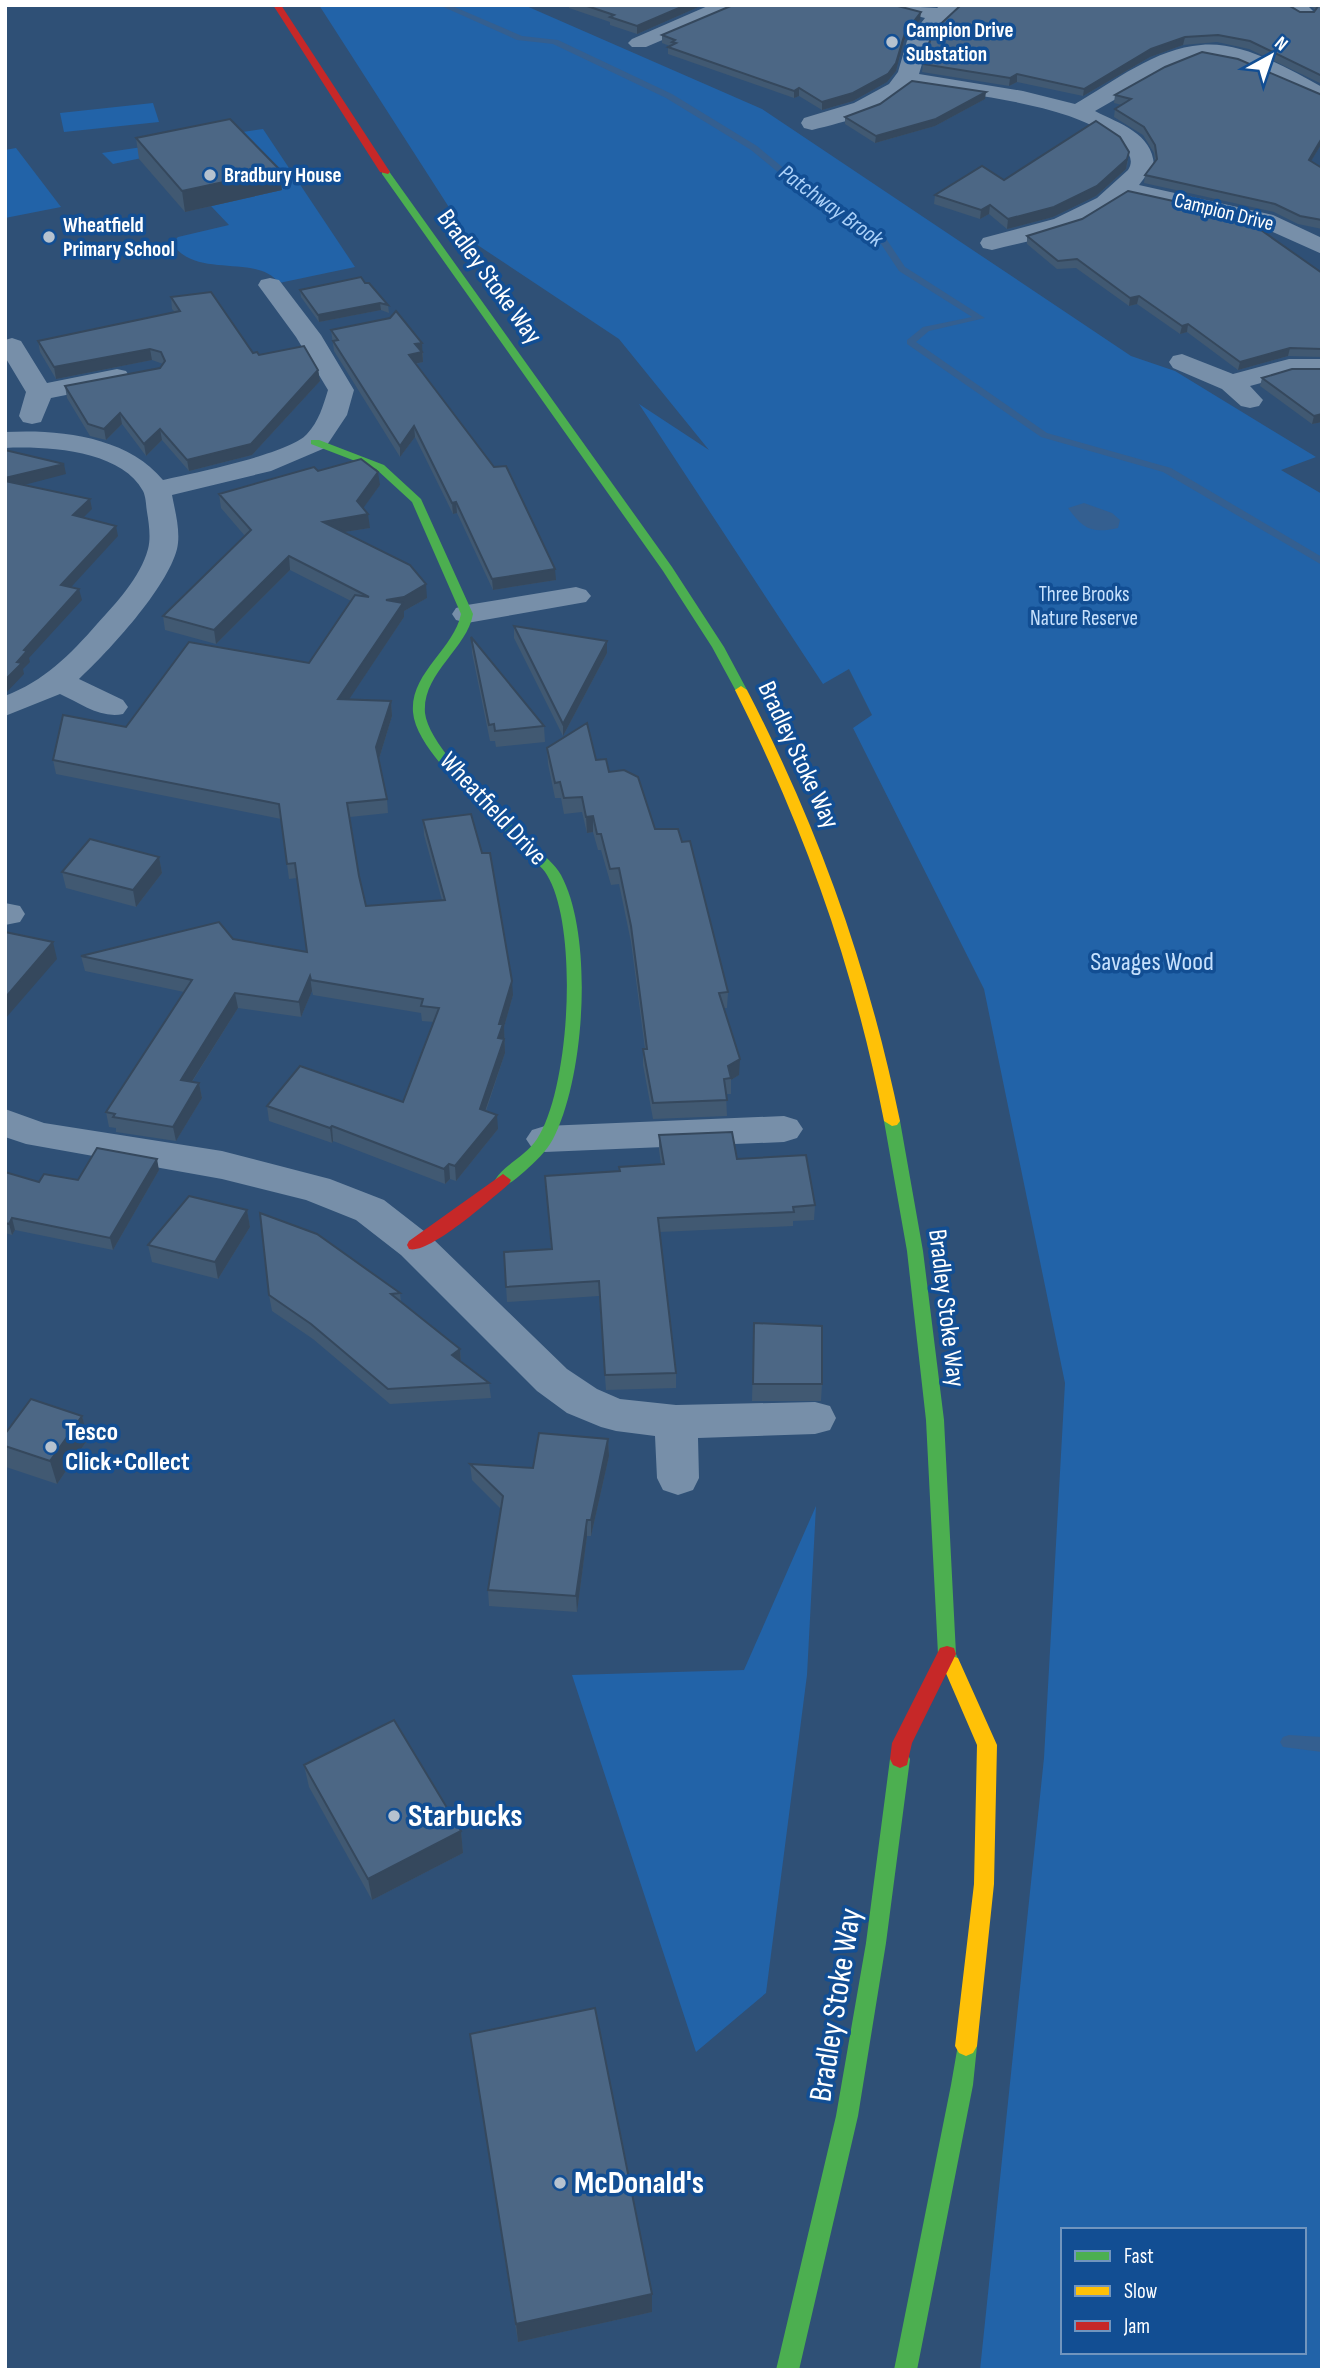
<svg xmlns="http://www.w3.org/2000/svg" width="1327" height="2375" viewBox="0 0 1327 2375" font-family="'Sofia Sans Condensed',sans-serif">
	<rect width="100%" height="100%" fill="#2f5076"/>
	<g fill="#2263a8" fill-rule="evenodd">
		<path d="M319 5H524L762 109 1131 356 1175 371 1316 457 1281 470 1322 494V2370H980L1044 1758 1065 1383 984 989 853 728 872 715 849 669 823 684 639 404 709 450 619 339 470 240ZM1063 2230H1304V2352H1063Z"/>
		<polygon points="153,103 159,122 64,132 60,113"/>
		<path d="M263 129 355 267 279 283C257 253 195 280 172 243L178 237 229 225 211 206 281 190 233 139 113 164 102 153Z"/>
		<polygon points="16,148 61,207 5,218 5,150"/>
		<polygon points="816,1506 807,1675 766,1993 696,2052 572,1675 744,1670"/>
	</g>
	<path fill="#345f90" d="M1084 503 1112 513 1120 520 1118 528C1092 534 1083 529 1068 508Z"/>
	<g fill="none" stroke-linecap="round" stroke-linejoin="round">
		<g fill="#345f90" fill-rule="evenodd">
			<polygon points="439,5 450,5 522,36 558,40 672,94 757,146 820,198 874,235 887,240 905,267 985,318 929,331 916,342 1047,433 1171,468 1322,557 1322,565 1163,472 1041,437 907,344 907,340 923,327 972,317 899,271 881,244 868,239 814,202 751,150 666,98 553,44 517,40"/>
			<polygon points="1289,1735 1322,1737 1322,1752 1283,1747 1280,1742 1283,1737"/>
		</g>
		<g fill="#778fa9" fill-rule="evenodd">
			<polygon points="710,5 738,5 735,9 646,47 632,47 628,43 632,39"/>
			<path d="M886 5 937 8 941 5H965L930 37 919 74 1023 91 1075 104C1113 82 1156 48 1201 45 1242 41 1287 68 1322 87V103L1238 64 1214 58 1200 57 1163 72 1095 111C1120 124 1152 133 1154 165L1139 185 1273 215 1322 238V254L1257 225 1126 196C1090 229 1038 239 992 250L983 248 980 243 983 238 1054 219 1097 198 1128 170C1144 147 1087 122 1069 116 1019 99 963 94 911 85 886 113 847 121 812 130L804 128 801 123 804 118 854 103 889 84 898 72 907 41 925 18 889 9Z"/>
			<path d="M1283 5H1307L1315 13 1312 17C1301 20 1290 15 1283 5Z"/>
			<path d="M270 278 279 280 321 335 354 390 347 415 325 448 271 471 172 495C175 511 181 532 177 549 167 588 109 651 79 679L123 700 128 707 123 714C101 719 80 703 60 694L5 716V696C44 681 70 655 97 624 116 603 140 578 148 549 151 538 149 524 147 512 146 506 146 497 143 491 121 450 46 446 5 448V432C58 429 127 436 163 480 193 473 289 454 307 434 319 421 323 406 328 390L296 337 258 285 261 280Z"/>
			<polygon points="12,338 21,341 47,383 117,369 126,371 130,377 126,383 51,398 41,422 32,424 23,422 19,416 26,392 5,357 5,340"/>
			<polygon points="1182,354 1233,374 1289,359 1322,359 1322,375 1290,375 1250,386 1263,400 1259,406 1250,408 1241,406 1222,389 1173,368 1169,362 1173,356"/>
			<polygon points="576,587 586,590 591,596 586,602 467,623 456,620 452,614 456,608 467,605"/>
			<polygon points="5,903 20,906 25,914 20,922 5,925"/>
			<polygon points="5,1109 44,1123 222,1151 330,1179 384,1200 429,1235 567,1369 597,1389 620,1399 676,1405 815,1402 830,1406 836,1418 830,1430 815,1434 698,1438 699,1478 693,1490 678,1495 663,1490 657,1478 655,1436 616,1431 601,1427 567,1413 537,1391 401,1255 356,1220 306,1200 222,1179 26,1144 5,1137"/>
			<polygon points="784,1116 797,1120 803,1129 797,1138 784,1142 545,1152 532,1148 526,1139 532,1130 545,1126"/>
		</g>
		<g fill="#4caf50" fill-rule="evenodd">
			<polygon points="382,170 388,170 672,567 724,647 747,690 745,693 737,693 712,647 663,571 382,174"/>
			<path d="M311 440H319L384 465 421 499 473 614C467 649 422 673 425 713 429 750 508 820 535 847 544 856 555 864 561 875 594 936 585 1078 553 1139 546 1152 535 1162 525 1171 518 1177 512 1183 503 1186L495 1180C505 1164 526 1156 537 1139 570 1089 579 927 547 875 542 866 532 860 525 852 506 833 487 814 469 795 451 776 415 740 413 712 410 673 454 649 461 614L412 502 376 469 311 444Z"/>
			<polygon points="892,1116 900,1121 923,1251 944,1420 956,1654 960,1664 958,1670 951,1672 944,1670 938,1654 926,1420 907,1251 884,1121"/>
			<polygon points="900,1750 907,1753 910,1759 886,1943 858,2116 799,2370 776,2370 836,2116 866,1943 890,1759 893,1753"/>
			<polygon points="966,2036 973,2039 977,2046 973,2085 917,2370 894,2370 951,2085 959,2039"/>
		</g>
		<g fill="#ffc107" fill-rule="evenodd">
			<path d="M741 686 747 690C819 829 868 967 900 1121L897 1125 892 1126 884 1121C854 968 805 830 735 690Z"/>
			<polygon points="951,1656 958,1658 997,1745 994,1884 977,2046 973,2053 966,2056 959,2053 955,2046 974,1884 977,1745 942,1664 944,1658"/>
		</g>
		<g fill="#c62828" fill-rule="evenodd">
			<polygon points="273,5 281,5 390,172 388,174 380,172"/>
			<path d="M503 1174 511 1180 509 1184C492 1198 429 1255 409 1249L407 1245 409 1241Z"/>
			<polygon points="947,1646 954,1648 956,1654 912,1743 907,1765 900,1768 893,1765 890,1759 892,1743 940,1648"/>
		</g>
	</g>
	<g fill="#415972">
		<polygon points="569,5 703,5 637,34 610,25 610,22 569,8"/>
		<polygon points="1310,5 1322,5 1322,84 1249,49 1217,42 1183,45 1150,57 1083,96 1017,82 1009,86 922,72 923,64 1300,12 1314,12 1315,10"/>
		<polygon points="920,20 904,40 896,71 887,82 853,101 822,110 799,96 794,98 668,54 668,47 670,46 662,43 662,35"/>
		<polygon points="1115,95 1322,95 1322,143 1311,161 1322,168 1322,229 1298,224 1274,212 1144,183 1145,175 1155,161 1154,153 1143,135 1114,117 1115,109 1122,105 1114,103"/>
		<polygon points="985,99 935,126 875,143 845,124 845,117"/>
		<polygon points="136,138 282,190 185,212 139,159"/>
		<polygon points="1128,161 1126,169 1096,196 1053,217 1007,229 989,214 980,219 934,204 935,195 1004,180"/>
		<polygon points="1027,236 1322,273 1322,357 1288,356 1238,370 1187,332 1180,334 1137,304 1129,306 1076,268 1057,269 1027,244"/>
		<polygon points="365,283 388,305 389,313 381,310 319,322 301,297 300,290"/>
		<polygon points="171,297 253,353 259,355 318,370 320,381 252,455 189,471 162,440 146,456 122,424 106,440 90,436 67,398 65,386 160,368 163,364 152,360 56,379 40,352 38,341 175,312 172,309"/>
		<polygon points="331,330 423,353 423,362 416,364 556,580 493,590 457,513 453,514 415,437 400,457 334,351"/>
		<polygon points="1262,378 1322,422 1312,424 1260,386"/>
		<polygon points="318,471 380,485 363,508 370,528 344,532 427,598 404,611 404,617 349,699 391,701 392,716 379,759 387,799 388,813 350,817 359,876 366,906 442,900 424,835 423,820 513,995 504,1027 505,1053 486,1111 498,1129 456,1181 450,1179 445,1184 333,1141 332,1143 269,1121 267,1106 403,1102 434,1022 422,1021 421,1013 313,995 312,991 301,1017 238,1008 192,1082 199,1083 202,1098 176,1141 116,1132 116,1128 109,1127 106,1112 184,992 85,971 81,956 233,939 307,952 297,878 289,879 281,819 56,774 53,760 126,727 309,663 351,601 290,570 216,644 165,630 163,616 245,536 221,508 219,494"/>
		<polygon points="514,626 607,641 607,653 563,736 514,638"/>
		<polygon points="471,637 544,726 545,742 496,747 495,741 490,741 472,653"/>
		<polygon points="547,748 596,760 609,772 655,829 728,992 727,1008 724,1008 739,1075 731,1080 731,1094 726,1094 727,1116 653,1119 643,1065 643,1049 645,1049 631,942 619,884 611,885 601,850 598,850 593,832 587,833 582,812 564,814 561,798 555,798 548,764"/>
		<polygon points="159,857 162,873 136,907 66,888 62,872"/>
		<polygon points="659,1135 737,1159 815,1205 814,1220 793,1221 793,1226 660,1232 676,1373 676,1388 606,1390 599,1296 507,1302 504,1252 551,1249 545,1176 619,1171 661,1164 659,1150"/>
		<polygon points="159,1170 113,1250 15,1230 12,1235 5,1233 5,1172 39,1182 78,1180"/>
		<polygon points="247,1210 250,1227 218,1279 152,1262 148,1245"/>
		<polygon points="400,1293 401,1302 460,1349 461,1361 489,1383 491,1398 390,1404 313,1339 272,1311 269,1295"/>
		<polygon points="754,1323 822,1384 821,1401 752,1401"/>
		<polygon points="82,1416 88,1439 57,1484 6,1467 5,1434"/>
		<polygon points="608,1439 609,1456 591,1536 587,1536 577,1612 489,1606 488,1590 501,1509 472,1480 470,1464 533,1468"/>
		<polygon points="304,1765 461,1831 463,1853 372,1900 309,1787"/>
		<polygon points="470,2034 652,2294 652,2312 518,2342"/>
	</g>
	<g fill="#35485d">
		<polygon points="686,5 703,5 637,34 637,26"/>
		<polygon points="921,12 920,20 904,40 896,71 887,82 853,101 822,110 822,102"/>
		<polygon points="1185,37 1183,45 1150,57 1083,96 1084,89 1151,49"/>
		<polygon points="1017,74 1017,82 1009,86 1010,78"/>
		<polygon points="799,88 799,96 794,98 794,91"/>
		<polygon points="986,92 985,99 935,126 875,143 876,136"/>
		<polygon points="1322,138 1322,143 1307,168 1309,160"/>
		<polygon points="1129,152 1126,169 1096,196 1053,217 1007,229 1008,219"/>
		<polygon points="280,170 282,190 185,212 182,191"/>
		<polygon points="990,205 989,214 980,219 981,210"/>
		<polygon points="1139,296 1137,304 1129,306 1130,298"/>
		<polygon points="380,303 381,310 319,322 318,315"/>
		<polygon points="1188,324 1187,332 1180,334 1182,326"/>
		<polygon points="422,343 423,362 409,365 409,355 415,344"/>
		<polygon points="1290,348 1288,356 1238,370 1240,362"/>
		<polygon points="150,349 152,360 56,379 54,367"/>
		<polygon points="318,370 320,381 252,455 189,471 187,460"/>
		<polygon points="120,413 122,424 106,440 104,429"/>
		<polygon points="1322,414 1322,422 1312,424 1314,416"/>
		<polygon points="414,426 415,437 400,457 400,446"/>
		<polygon points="160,429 162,440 146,456 144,444"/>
		<polygon points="64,464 66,474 5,490 5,478"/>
		<polygon points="378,472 380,485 359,514 357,501"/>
		<polygon points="90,499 92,509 75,526 73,515"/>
		<polygon points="456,502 457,513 453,514 452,503"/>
		<polygon points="368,514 370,528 325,535 323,522"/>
		<polygon points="116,526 118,536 63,596 61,585"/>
		<polygon points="289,556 290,570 216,644 214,630"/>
		<polygon points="555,569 556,580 493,590 492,579"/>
		<polygon points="426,584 427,598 404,611 404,617 340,713 338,699 386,600"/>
		<polygon points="79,589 82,600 29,658 30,662 23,669 24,674 5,694 5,680 24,650"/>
		<polygon points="607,641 607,653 563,736 563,724"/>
		<polygon points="391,701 392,716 378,762 376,747"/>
		<polygon points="593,816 593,832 587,833 586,817"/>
		<polygon points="159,857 162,873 136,907 133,890"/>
		<polygon points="53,942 57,959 5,1019 5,998"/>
		<polygon points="310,976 312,991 301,1017 299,1002"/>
		<polygon points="512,981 513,995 504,1027 505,1053 481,1123 480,1109 499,1024"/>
		<polygon points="235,993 238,1008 184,1094 181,1080"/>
		<polygon points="740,1059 739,1075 731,1080 728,1066"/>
		<polygon points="199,1083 202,1098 176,1141 173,1127"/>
		<polygon points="497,1115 498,1129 456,1181 455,1166"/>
		<polygon points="332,1126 333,1141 332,1143 330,1128"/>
		<polygon points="157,1159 159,1170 113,1250 110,1238"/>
		<polygon points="449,1164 450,1179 445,1184 444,1169"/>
		<polygon points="247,1210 250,1227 218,1279 215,1262"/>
		<polygon points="12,1218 15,1230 12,1235 9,1224"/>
		<polygon points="460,1349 461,1365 452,1355"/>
		<polygon points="82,1416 88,1439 57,1484 50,1461"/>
		<polygon points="608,1439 609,1456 591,1536 591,1520"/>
		<polygon points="587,1520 587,1536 577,1612 576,1596"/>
		<polygon points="461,1831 463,1853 372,1900 368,1879"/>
		<polygon points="652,2294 652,2312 518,2342 516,2324"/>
	</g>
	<g fill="#4c6785" stroke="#35485d" stroke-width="2">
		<polygon points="584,5 686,5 637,26 610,17 614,15"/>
		<polygon points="733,5 894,5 921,12 905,33 896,63 888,74 853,93 822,102 799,88 794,91 668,47 676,43 672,42 675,40 662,35"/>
		<polygon points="961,5 1288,5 1300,12 1314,12 1319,5 1322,5 1322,76 1250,41 1218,35 1185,37 1151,49 1084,89 1017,74 1010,78 923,64 933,31"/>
		<polygon points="1202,52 1238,59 1322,95 1322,138 1309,160 1322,168 1322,220 1300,216 1275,204 1145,175 1157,159 1155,145 1144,127 1115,109 1131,99 1115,95 1165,67"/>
		<polygon points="912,81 986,92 936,119 876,136 845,117 880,104"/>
		<polygon points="230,119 280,170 182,191 136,138"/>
		<polygon points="1096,121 1120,137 1129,152 1127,159 1097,186 1054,207 1008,219 990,205 981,210 935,195 982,166 1004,180"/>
		<polygon points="1128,191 1241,216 1322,273 1322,349 1290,348 1240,362 1188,324 1182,326 1139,296 1130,298 1077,259 1058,261 1027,236 1082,219"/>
		<polygon points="361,277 365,283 369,283 388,305 380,303 318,315 300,290"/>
		<polygon points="211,292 253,353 257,352 259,355 304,346 318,370 251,444 187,460 160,429 144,444 120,413 104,429 88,424 65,386 160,368 165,361 161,352 150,349 54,367 38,341 180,311 171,297"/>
		<polygon points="396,311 422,343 415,344 422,352 409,355 494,467 506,466 555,569 492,579 456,502 452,503 414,426 400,446 333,341 338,340 331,330 390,318"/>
		<polygon points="1292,369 1322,369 1322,414 1314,416 1262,378"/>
		<polygon points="5,450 64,464 5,478"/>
		<polygon points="361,459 378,472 357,501 368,514 323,522 410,565 426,584 404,597 386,600 403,603 338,699 391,701 376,747 387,799 347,803 359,876 366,906 445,900 423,820 471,814 482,853 490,853 512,981 499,1024 503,1024 498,1038 504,1039 480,1109 497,1115 455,1166 449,1164 444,1169 332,1126 330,1128 267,1106 300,1066 403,1102 439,1008 421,1006 423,999 311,980 310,976 299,1002 235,993 181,1080 199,1083 173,1127 113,1117 115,1114 106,1112 192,980 81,956 219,922 233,939 307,952 295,863 287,864 279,804 53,760 63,715 126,727 189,642 309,663 355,595 369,597 289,556 214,630 163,616 251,530 219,494 314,467 318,471"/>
		<polygon points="5,481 90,499 73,515 116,526 61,585 79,589 24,650 27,651 17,662 22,663 5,680"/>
		<polygon points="514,626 607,641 563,724"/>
		<polygon points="471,637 544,726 495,731 494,724 489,725"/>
		<polygon points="587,723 596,760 606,759 609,772 624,770 638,777 655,829 678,829 682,842 690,841 728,992 719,993 740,1059 728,1066 731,1078 724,1079 727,1100 653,1103 643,1049 647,1049 631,926 619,868 610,869 601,834 597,834 593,816 586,817 582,797 564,798 560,782 555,783 547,748"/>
		<polygon points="90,839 159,857 133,890 62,872"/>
		<polygon points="5,932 53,942 5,998"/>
		<polygon points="732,1132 737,1159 806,1155 815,1205 793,1207 794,1212 658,1218 676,1373 605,1375 599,1281 506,1287 504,1252 552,1249 545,1176 620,1171 619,1167 664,1164 659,1135"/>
		<polygon points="97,1148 157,1159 110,1238 12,1218 9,1224 5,1223 5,1172 39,1182 44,1174 78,1180"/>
		<polygon points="189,1196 247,1210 215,1262 148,1245"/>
		<polygon points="260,1213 317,1234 400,1293 391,1294 460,1349 452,1355 489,1383 388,1389 311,1324 269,1295"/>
		<polygon points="754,1323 822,1326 822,1384 753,1384"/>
		<polygon points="31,1399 82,1416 50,1461 5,1446 5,1434"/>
		<polygon points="539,1433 608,1439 591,1520 587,1520 576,1596 488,1590 503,1496 470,1464 533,1468"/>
		<polygon points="394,1720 461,1831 368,1879 304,1765"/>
		<polygon points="595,2008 652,2294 516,2324 470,2034"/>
	</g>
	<g fill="#b6c2cf" stroke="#124e93" stroke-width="2.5">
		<circle cx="892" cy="42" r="7"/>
		<circle cx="210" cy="175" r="7"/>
		<circle cx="49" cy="237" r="7"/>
		<circle cx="51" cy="1447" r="7"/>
		<circle cx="394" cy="1816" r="7"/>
		<circle cx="560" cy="2183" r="7"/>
	</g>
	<g text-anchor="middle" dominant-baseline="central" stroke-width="7" stroke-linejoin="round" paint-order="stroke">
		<g font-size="21" font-weight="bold" fill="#fff" stroke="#124e93" text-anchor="start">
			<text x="906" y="30">Campion Drive<tspan x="906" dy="24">Substation</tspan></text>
			<text x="224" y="175">Bradbury House</text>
			<text x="63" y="225">Wheatfield<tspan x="63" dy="24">Primary School</tspan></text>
		</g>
		<g font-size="21" fill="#fff" stroke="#124e93">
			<text transform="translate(1224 212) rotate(14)">Campion Drive</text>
		</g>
		<g font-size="21" fill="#c7e1fd" stroke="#124e93">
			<text x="1084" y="594">Three Brooks<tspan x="1084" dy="24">Nature Reserve</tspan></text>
		</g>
		<g font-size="23" font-style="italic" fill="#abd1f9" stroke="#124e93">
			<text transform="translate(831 206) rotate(36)">Patchway Brook</text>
		</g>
		<g font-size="26" fill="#fff" stroke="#124e93">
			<text transform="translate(489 277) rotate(54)">Bradley Stoke Way</text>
			<text transform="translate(798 755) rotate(65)">Bradley Stoke Way</text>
			<text transform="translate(493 809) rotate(47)">Wheatfield Drive</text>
			<text transform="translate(946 1308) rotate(83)">Bradley Stoke Way</text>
		</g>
		<g font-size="26" fill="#c7e1fd" stroke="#124e93">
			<text x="1152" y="962">Savages Wood</text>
		</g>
		<g font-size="26" font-weight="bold" fill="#fff" stroke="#124e93" text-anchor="start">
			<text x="65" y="1432">Tesco<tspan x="65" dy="30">Click+Collect</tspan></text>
		</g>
		<g font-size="32" font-weight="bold" fill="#fff" stroke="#124e93" text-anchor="start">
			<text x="408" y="1816">Starbucks</text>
			<text x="574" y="2183">McDonald's</text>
		</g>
		<g font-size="32" fill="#fff" stroke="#124e93">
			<text transform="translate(836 2005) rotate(-81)">Bradley Stoke Way</text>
		</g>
	</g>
	<rect width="1327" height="2375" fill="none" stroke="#ffffff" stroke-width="14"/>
	<rect x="1061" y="2228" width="245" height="126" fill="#124e93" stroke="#7195be" stroke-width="2"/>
	<rect x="1075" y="2251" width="35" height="10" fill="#4caf50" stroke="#7195be" stroke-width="2"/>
	<text x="1124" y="2263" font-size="21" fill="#ffffff">Fast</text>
	<rect x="1075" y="2286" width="35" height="10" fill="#ffc107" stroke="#7195be" stroke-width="2"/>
	<text x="1124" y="2298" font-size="21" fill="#ffffff">Slow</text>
	<rect x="1075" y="2321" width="35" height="10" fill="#c62828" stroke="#7195be" stroke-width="2"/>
	<text x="1124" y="2333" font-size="21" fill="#ffffff">Jam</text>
	<g transform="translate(1271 56) rotate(40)" stroke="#124e93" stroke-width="5" paint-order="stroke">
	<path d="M0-5L12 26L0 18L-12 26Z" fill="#ffffff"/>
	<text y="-10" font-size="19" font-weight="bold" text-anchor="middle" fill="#ffffff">N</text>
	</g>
</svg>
